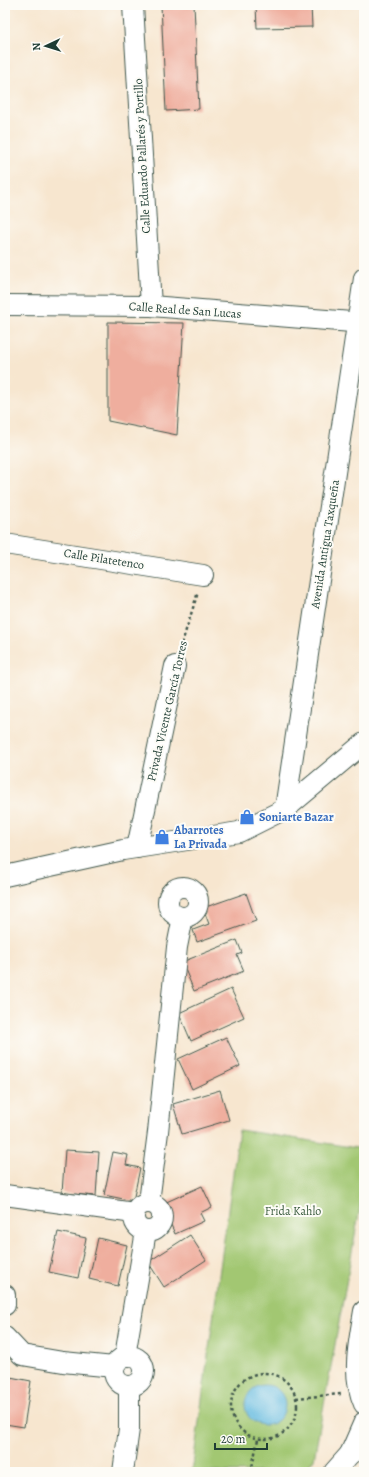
<svg xmlns="http://www.w3.org/2000/svg" width="369" height="1477" viewBox="0 0 369 1477" font-family="Alegreya,serif">
	<rect width="100%" height="100%" fill="#fdfcf7"/>
	<filter id="ink" filterUnits="userSpaceOnUse"><feTurbulence type="fractalNoise" baseFrequency=".025" numOctaves="2"/><feDisplacementMap in="SourceGraphic" scale="8" xChannelSelector="R" yChannelSelector="G"/><feConvolveMatrix kernelMatrix="1 2 1 2 8 2 1 2 1" color-interpolation-filters="sRGB"/></filter>
	<filter id="wash" filterUnits="userSpaceOnUse"><feTurbulence type="fractalNoise" baseFrequency=".012" numOctaves="4" result="noise"/><feDisplacementMap in="SourceGraphic" scale="16" xChannelSelector="R" yChannelSelector="G"/><feGaussianBlur stdDeviation="0.9" result="paint"/><feColorMatrix in="noise" values="0 0 0 0 0 0 0 0 0 0 0 0 0 0 0 0 0 1.4 0 .05"/><feComposite in="paint" operator="in"/></filter>
	<g filter="url(#wash)">
		<rect width="100%" height="100%" fill="#f7e6cf"/>
		<polygon fill="#a2c772" stroke="#608253" points="239,1130 364,1149 364,1186 314,1459 303,1472 192,1472"/>
		<circle fill="#62b9df" stroke="#407b8a" cx="265" cy="1405" r="20"/>
		<g id="blocks">
			<g fill="#efae9e">
				<polygon points="161,5 194,5 199,109 166,111"/>
				<polygon points="256,5 311,5 312,27 257,28"/>
				<polygon points="108,322 184,323 177,435 108,421"/>
				<polygon points="246,893 256,921 197,942 193,930 209,924 203,908"/>
				<polygon points="237,940 242,953 237,955 244,971 194,991 182,962"/>
				<polygon points="231,989 244,1017 191,1041 179,1013"/>
				<polygon points="226,1037 240,1066 192,1089 178,1059"/>
				<polygon points="220,1090 229,1120 182,1134 173,1104"/>
				<polygon points="65,1150 99,1152 96,1196 62,1193"/>
				<polygon points="113,1152 128,1155 126,1165 140,1168 133,1201 104,1195"/>
				<polygon points="202,1186 212,1207 200,1213 204,1221 175,1234 162,1204"/>
				<polygon points="58,1232 86,1238 78,1278 49,1272"/>
				<polygon points="190,1235 206,1260 164,1287 148,1262"/>
				<polygon points="98,1238 127,1245 118,1286 89,1279"/>
				<polygon points="5,1376 31,1381 24,1427 5,1424"/>
			</g>
		</g>
	</g>
	<g filter="url(#ink)">
		<use href="#blocks" fill-opacity="0" stroke="#3f564b" stroke-width="1"/>
		<g fill="none" stroke-linecap="round" stroke-linejoin="round">
			<defs>
				<g id="minor">
					<polyline points="133,5 151,306"/>
					<polyline points="5,305 151,306 364,323"/>
					<polyline points="5,544 203,575"/>
					<polyline points="285,809 364,278"/>
					<polyline points="137,848 175,666"/>
					<polyline points="5,876 123,850 239,832 285,809 364,743"/>
					<circle cx="183" cy="902" r="15"/>
					<polyline points="5,1195 134,1213"/>
					<polyline points="149,1202 158,1132 177,947 183,917"/>
					<circle cx="148" cy="1217" r="14"/>
					<polyline points="5,1295 5,1305"/>
					<path d="M364 1311C359 1342 351 1374 364 1404"/>
					<polyline points="5,1337 22,1355 63,1362 114,1367"/>
					<circle cx="129" cy="1371" r="15"/>
					<polyline points="125,1356 146,1231"/>
					<polyline points="350,1454 364,1422"/>
					<polyline points="123,1472 129,1429 129,1387"/>
					<polyline points="334,1472 350,1454 364,1445"/>
				</g>
			</defs>
			<use href="#minor" stroke="#3f564b" stroke-width="22"/>
			<g stroke="#3f564b" stroke-width="2.5" stroke-dasharray="3 3" stroke-linecap="butt">
				<polyline points="180,649 198,592"/>
				<circle cx="264" cy="1406" r="33"/>
				<polyline points="296,1398 341,1394"/>
				<polyline points="251,1472 258,1439"/>
			</g>
			<use href="#minor" stroke="#fff" stroke-width="20"/>
		</g>
	</g>
	<defs>
		<symbol id="shop-bare" viewBox="-9 -9 18 18"><path d="M-5-2.5h2.3a2.7 3.5 0 0 1 5.4 0H5L5.5 6h-11ZM-1.5-2.5h3a1.5 2.3 0 0 0-3 0Z" fill="#3f7fe0" stroke="#fdfcf7" stroke-width="2.5" paint-order="stroke"/></symbol>
	</defs>
	<g fill-rule="evenodd">
		<use href="#shop-bare" x="236" y="806" width="22" height="22"/>
		<use href="#shop-bare" x="151" y="826" width="22" height="22"/>
	</g>
	<g text-anchor="middle" dominant-baseline="central" stroke-width="4" stroke-linejoin="round" paint-order="stroke">
		<g font-size="12" fill="#1f3d34" stroke="#fdfcf7">
			<text transform="translate(142 156) rotate(-93)">Calle Eduardo Pallarés y Portillo</text>
			<text transform="translate(185 310) rotate(4)">Calle Real de San Lucas</text>
			<text transform="translate(325 544) rotate(-81)">Avenida Antigua Taxqueña</text>
			<text transform="translate(104 559) rotate(9)">Calle Pilatetenco</text>
			<text transform="translate(167 711) rotate(-77)">Privada Vicente García Torres</text>
		</g>
		<g font-size="12" font-weight="bold" fill="#366cbe" stroke="#fdfcf7" text-anchor="start">
			<text x="259" y="817">Soniarte Bazar</text>
			<text x="174" y="830">Abarrotes<tspan x="174" dy="14">La Privada</tspan></text>
		</g>
		<g font-size="12" fill="#406044" stroke="#fdfcf7">
			<text x="293" y="1211">Frida Kahlo</text>
		</g>
	</g>
	<rect width="369" height="1477" fill="none" stroke="#fdfcf7" stroke-width="20"/>
	<g transform="translate(46 46) rotate(266)" stroke="#fdfcf7" stroke-width="3" paint-order="stroke">
	<path d="M0-3L7 15L0 10L-7 15Z" fill="#1f3d34"/>
	<text y="-6" font-size="11" font-weight="bold" text-anchor="middle" fill="#1f3d34">N</text>
	</g>
	<path d="M215 1443v6h52v-6" fill="none" stroke="#1f3d34" stroke-width="2"/>
	<text x="221" y="1443" font-size="12" fill="#1f3d34" stroke="#fdfcf7" stroke-width="3" paint-order="stroke">20 m</text>
</svg>
